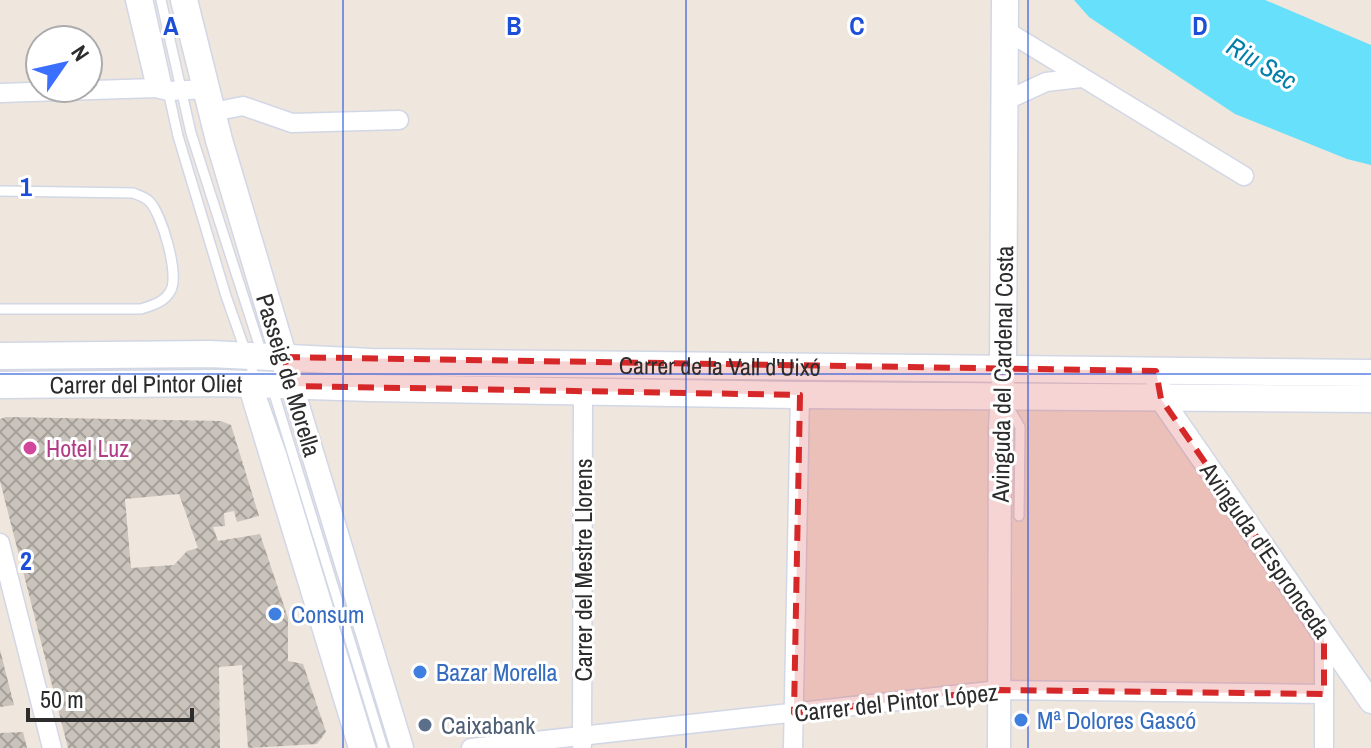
<svg xmlns="http://www.w3.org/2000/svg" width="1371" height="748" viewBox="0 0 1371 748" font-family="'Archivo Narrow',sans-serif">
	<defs>
		<pattern id="building-cross-hatch" width="8" height="8" patternUnits="userSpaceOnUse" patternTransform="scale(2)"><rect width="8" height="8" fill="#cac3bc"/><path d="M0 0l8 8M0 8l8-8" fill="none" stroke="#a49f99"/></pattern>
	</defs>
	<rect width="100%" height="100%" fill="#efe6dd"/>
	<polygon fill="#66e0fb" points="1074,0 1265,0 1371,45 1371,165 1347,159 1235,114 1089,17"/>
	<g fill="url(#building-cross-hatch)" fill-rule="evenodd">
		<path d="M6 417 221 421 231 425 259 516 237 522 234 511 224 513 225 526 213 527 218 541 260 534 288 618V661L303 664 326 732 317 744 248 748 242 665 219 667 220 748H68L0 481V419ZM179 494 198 548 187 551 174 565 131 568 125 499Z"/>
		<polygon points="0,650 14,705 0,707"/>
		<polygon points="23,732 27,748 0,748 0,733"/>
	</g>
	<g fill="none" stroke-linecap="round" stroke-linejoin="round">
		<defs>
			<g id="service">
				<polyline points="148,0 178,136 226,296 282,455 371,748"/>
				<polyline points="161,0 191,133 262,354"/>
				<path d="M0 191 133 193C138 195 145 197 149 201 162 214 179 273 171 290 165 302 153 305 141 309H0"/>
				<polyline points="272,387 383,748"/>
				<polyline points="1006,403 1020,427 1019,516"/>
			</g>
			<g id="minor">
				<polyline points="135,0 156,88"/>
				<polyline points="1005,30 1244,176"/>
				<polyline points="0,93 156,88 168,91 208,89"/>
				<polyline points="1005,101 1046,82 1081,78"/>
				<polyline points="213,112 243,106 292,123 399,120"/>
				<polyline points="247,384 358,748"/>
				<polyline points="0,543 52,748"/>
				<polyline points="582,745 583,391"/>
				<polyline points="471,748 999,690 1324,694"/>
				<polyline points="793,748 800,395"/>
				<polyline points="1324,748 1324,634"/>
			</g>
			<g id="tertiary">
				<polyline points="1156,371 1161,399 1371,702"/>
				<polyline points="292,386 402,748"/>
				<polyline points="999,748 1000,427 1003,379"/>
			</g>
			<g id="secondary">
				<polyline points="184,0 219,140 288,372"/>
				<path id="s1" d="M0 356 210 354 371 362 1371 373"/>
				<polyline points="1003,370 1005,0"/>
				<path id="s2" d="M0 385 219 383 371 388 800 395 1371 399"/>
			</g>
		</defs>
		<use href="#service" stroke="#d2d7e6" stroke-width="12"/>
		<use href="#minor" stroke="#d2d7e6" stroke-width="21"/>
		<use href="#tertiary" stroke="#d2d7e6" stroke-width="25"/>
		<use href="#secondary" stroke="#d2d7e6" stroke-width="29"/>
		<use href="#service" stroke="#fff" stroke-width="9"/>
		<use href="#minor" stroke="#fff" stroke-width="18"/>
		<use href="#tertiary" stroke="#fff" stroke-width="22"/>
		<use href="#secondary" stroke="#fff" stroke-width="26"/>
	</g>
	<path fill="#d62828" fill-opacity="0.2" stroke="#d62828" stroke-width="6" stroke-dasharray="16 10" stroke-linejoin="round" d="M284 357 1156 371 1161 399 1324 634V694L999 690 794 713 800 395 292 386Z"/>
	<path fill="none" stroke="#1d4ed8" stroke-width="2" stroke-opacity="0.55" d="M343 0V748M686 0V748M1028 0V748M0 374H1371"/>
	<circle fill="#d1479c" stroke="#fff" stroke-width="3" cx="30" cy="448" r="8"/>
	<g fill="#3f7fe0" stroke="#fff" stroke-width="3">
		<circle cx="275" cy="614" r="8"/>
		<circle cx="420" cy="672" r="8"/>
		<circle cx="1021" cy="720" r="8"/>
	</g>
	<circle fill="#5c6f8a" stroke="#fff" stroke-width="3" cx="425" cy="725" r="8"/>
	<g text-anchor="middle" dominant-baseline="central" stroke-width="6" stroke-linejoin="round" paint-order="stroke">
		<g font-size="24" fill="#2c2c2c" stroke="#fff">
			<text stroke="none"><textPath href="#s1" startOffset="720">Carrer de la Vall d'Uixó</textPath></text>
			<text transform="translate(1002 374) rotate(-89)">Avinguda del Cardenal Costa</text>
			<text transform="translate(289 375) rotate(73)">Passeig de Morella</text>
			<text stroke="none"><textPath href="#s2" startOffset="146">Carrer del Pintor Oliet</textPath></text>
			<text transform="translate(1266 550) rotate(55)">Avinguda d'Espronceda</text>
			<text transform="translate(583 570) rotate(-90)">Carrer del Mestre Llorens</text>
			<text transform="translate(896 702) rotate(-6)">Carrer del Pintor López</text>
		</g>
		<g font-size="24" fill="#b23c85" stroke="#fff" text-anchor="start">
			<text x="46" y="448">Hotel Luz</text>
		</g>
		<g font-size="24" fill="#366cbe" stroke="#fff" text-anchor="start">
			<text x="291" y="614">Consum</text>
			<text x="436" y="672">Bazar Morella</text>
			<text x="1037" y="720">Mª Dolores Gascó</text>
		</g>
		<g font-size="24" fill="#4e5e75" stroke="#fff" text-anchor="start">
			<text x="441" y="725">Caixabank</text>
		</g>
		<g font-size="26" font-style="italic" fill="#007fac" stroke="#fff">
			<text transform="translate(1262 63) rotate(31)">Riu Sec</text>
		</g>
	</g>
	<g font-size="26" text-anchor="middle" font-weight="bold" fill="#1d4ed8" stroke="#fff" stroke-width="6" stroke-linejoin="round" paint-order="stroke">
		<text x="171" y="35">A</text>
		<text x="514" y="35">B</text>
		<text x="857" y="35">C</text>
		<text x="1200" y="35">D</text>
		<text x="26" y="196">1</text>
		<text x="26" y="570">2</text>
	</g>
	<g transform="translate(64 64) rotate(56)"><circle r="38" fill="#ffffff" stroke="#ababab" stroke-width="2"/>
	<path d="M0-6L14 30L0 20L-14 30Z" fill="#3a6fff"/>
	<text y="-12" font-size="22" font-weight="bold" text-anchor="middle" fill="#2c2c2c">N</text>
	</g>
	<path d="M28 708v12h164v-12" fill="none" stroke="#2c2c2c" stroke-width="4"/>
	<text x="40" y="708" font-size="24" fill="#2c2c2c" stroke="#ffffff" stroke-width="6" paint-order="stroke">50 m</text>
</svg>
